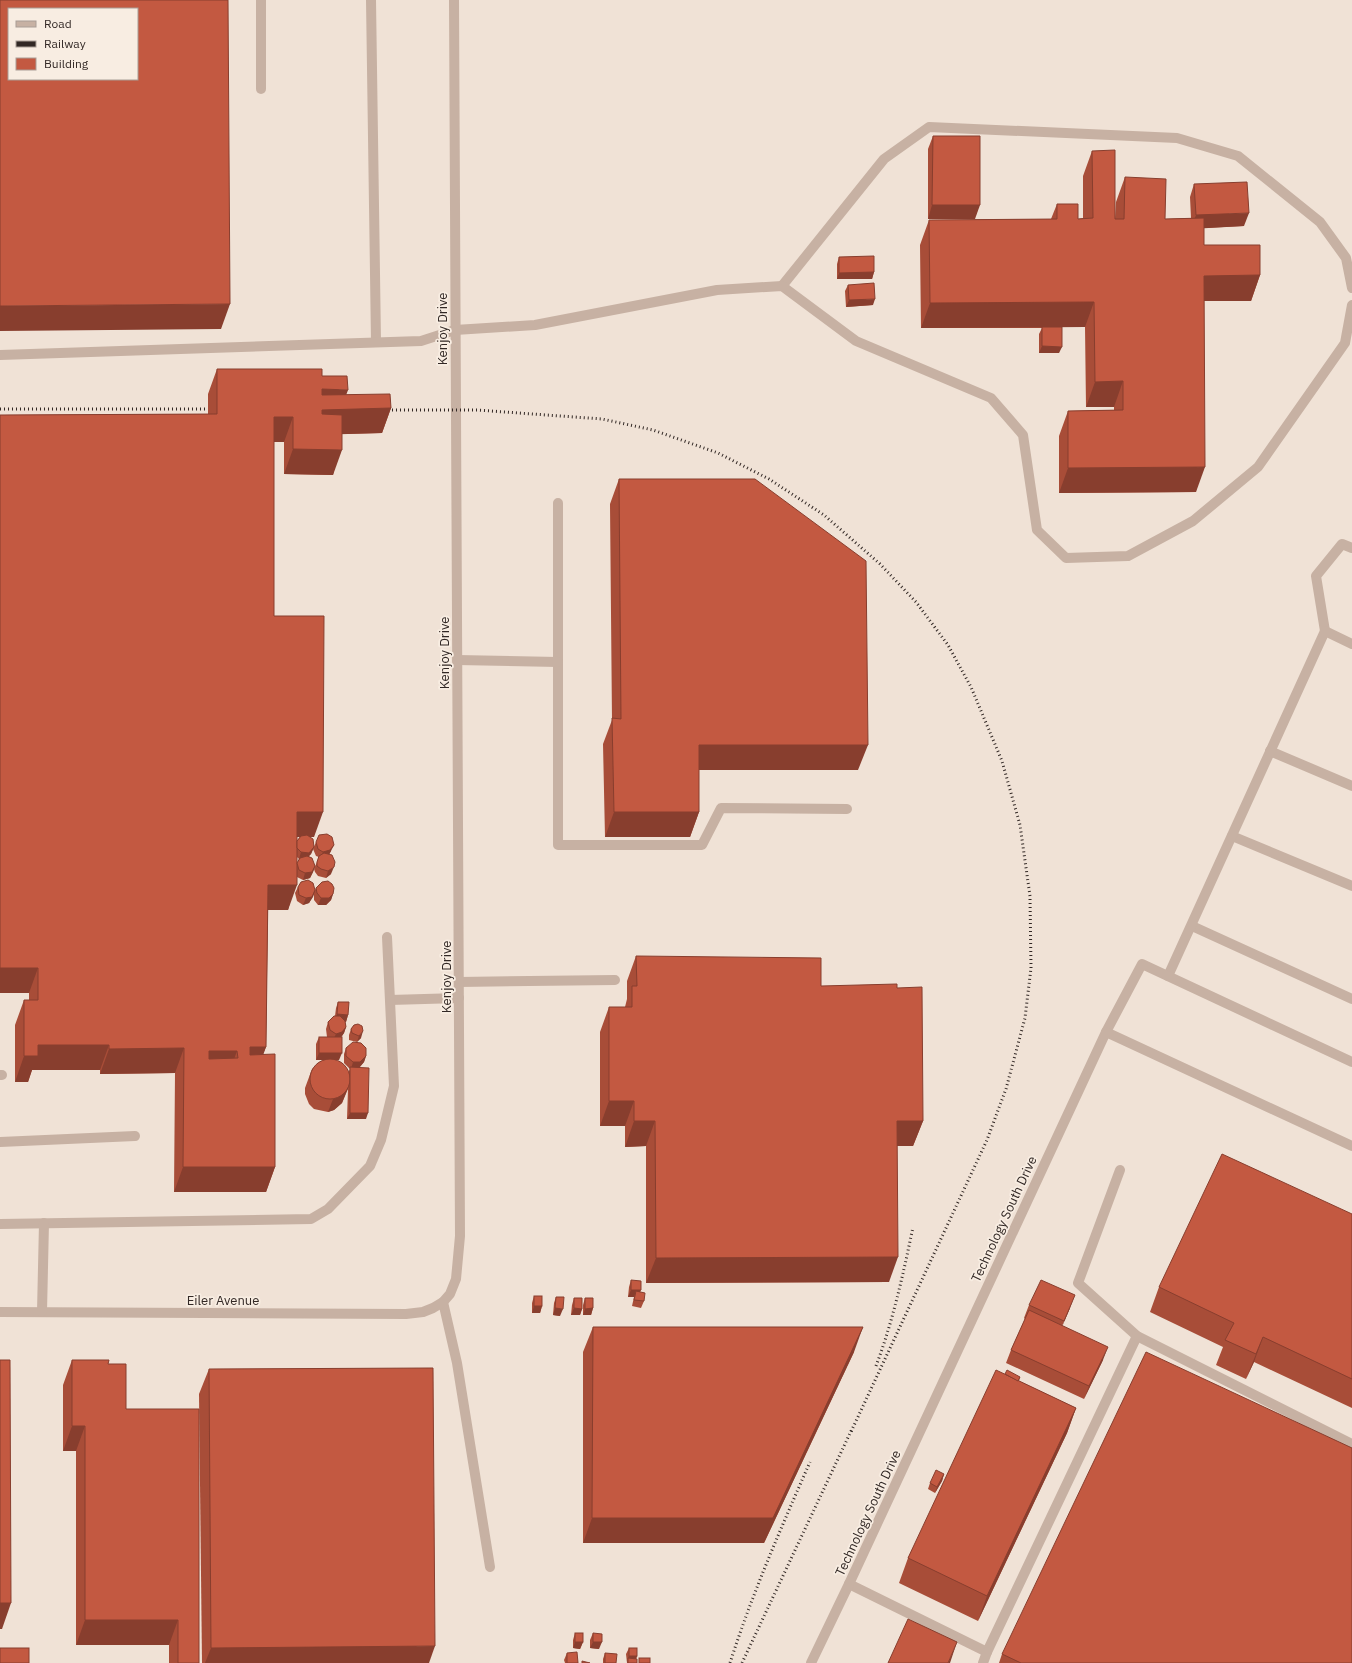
<svg xmlns="http://www.w3.org/2000/svg" width="1352" height="1663" viewBox="0 0 1352 1663" font-family="'IBM Plex Sans',sans-serif">
	<rect width="100%" height="100%" fill="#f0e2d6"/>
	<g fill="none" stroke-linecap="round" stroke-linejoin="round">
		<g stroke="#c7b1a3" stroke-width="10">
			<polyline points="261,0 261,89"/>
			<polyline points="371,0 376,342"/>
			<polyline points="782,286 884,159 929,127 1177,138 1238,156 1320,222 1346,258 1352,288"/>
			<polyline points="0,355 421,341 455,330 535,325 717,290 782,286 856,341 991,398 1023,435 1037,530 1066,558 1128,556 1193,521 1258,467 1345,343 1352,305"/>
			<polyline points="558,503 558,845 702,845 721,808 847,809"/>
			<polyline points="1325,631 1316,576 1342,544 1352,548"/>
			<polyline points="457,660 558,662"/>
			<polyline points="1270,751 1352,786"/>
			<polyline points="1232,836 1352,886"/>
			<polyline points="1192,926 1352,999"/>
			<polyline points="1168,976 1325,631 1352,644"/>
			<polyline points="459,982 615,980"/>
			<polyline points="390,1000 459,998"/>
			<polyline points="1106,1032 1142,964 1352,1062"/>
			<polyline points="0,1075 2,1075"/>
			<polyline points="0,1142 135,1136"/>
			<polyline points="1120,1170 1078,1283 1137,1336 1352,1444"/>
			<polyline points="0,1224 311,1219 328,1209 370,1166 381,1140 394,1086 387,937"/>
			<polyline points="443,1302 457,1363 490,1567"/>
			<polyline points="0,1312 406,1314 423,1312 433,1308 443,1302 450,1294 456,1279 460,1236 454,0"/>
			<polyline points="42,1312 44,1223"/>
			<polyline points="849,1584 987,1652 1137,1336"/>
			<polyline points="811,1663 849,1584 1106,1032 1352,1146"/>
			<polyline points="983,1663 987,1652"/>
		</g>
		<g stroke="#322825" stroke-width="3" stroke-dasharray="1 3" stroke-linecap="butt">
			<polyline points="0,409 220,409"/>
			<polyline points="380,410 477,410 602,419 653,430 718,453 769,479 824,515 880,564 916,602 948,645 971,687 1002,761 1020,825 1030,896 1031,968 1025,1018 1006,1089 987,1140 850,1434"/>
			<path d="M876 1366C893 1321 903 1275 913 1227"/>
			<path d="M730 1663C752 1594 781 1528 810 1462"/>
			<polyline points="742,1663 852,1429"/>
		</g>
	</g>
	<g fill="#a84d38" fill-rule="evenodd">
		<polygon points="933,136 975,219 928,219 928,149"/>
		<polygon points="1092,151 1115,219 1116,202 1125,177 1165,219 1191,218 1190,197 1194,184 1244,226 1204,228 1204,245 1260,275 1251,301 1204,301 1196,492 1059,493 1059,436 1068,411 1114,410 1114,407 1086,407 1085,327 1062,327 1059,353 1039,353 1039,334 1042,328 921,328 920,245 929,220 1051,219 1057,204 1078,219 1083,218 1083,176"/>
		<polygon points="839,257 874,272 872,279 837,279 837,264"/>
		<polygon points="848,285 873,305 846,307 845,291"/>
		<path d="M217 369 322 376 346 395 391 408 382 433 342 434 333 475 284 474V442H274V616L314 837H310L314 847 311 854 309 856 315 866 313 872 310 878 303 880 297 877 288 910H268L266 1047 263 1054 275 1167 266 1192H174L175 1073 100 1074V1070H32L28 1082H15V1025L24 1000H29V993H0V415L208 414V394ZM297 837H300L297 841ZM297 857 299 859 297 864Z"/>
		<polygon points="619,479 858,770 699,770 699,812 690,837 605,837 603,744 612,720 610,504"/>
		<polygon points="316,842 331,851 329,854 331,874 326,878 318,876 315,872 314,869 319,857 316,856 313,849"/>
		<polygon points="298,887 315,890 316,888 333,894 331,900 326,905 318,905 314,900 314,894 309,903 303,905 297,901 295,893"/>
		<polygon points="636,956 821,986 897,988 923,1121 913,1146 897,1146 889,1282 646,1283 646,1146 625,1147 625,1126 600,1126 600,1032 609,1007 625,1007 627,999 627,981"/>
		<polygon points="338,1002 348,1015 346,1022 345,1022 346,1027 344,1033 341,1037 339,1060 336,1060 348,1073 350,1069 344,1063 344,1054 346,1048 357,1042 349,1040 349,1035 351,1029 354,1025 361,1038 357,1042 366,1056 364,1062 359,1068 366,1119 347,1119 348,1089 342,1103 334,1110 328,1112 314,1109 309,1104 305,1094 305,1088 312,1069 323,1060 316,1060 316,1044 319,1037 328,1037 327,1037 326,1029 328,1022 335,1016 336,1008"/>
		<polygon points="1352,1214 1352,1408 1254,1362 1246,1379 1216,1365 1223,1347 1150,1312 1159,1287"/>
		<polygon points="631,1280 640,1292 644,1301 641,1308 632,1306 634,1297 628,1297 629,1287"/>
		<polygon points="534,1296 542,1306 540,1313 532,1313 532,1303"/>
		<polygon points="556,1297 560,1316 553,1315 554,1303"/>
		<polygon points="574,1298 582,1309 580,1315 571,1315 572,1305"/>
		<polygon points="585,1298 593,1308 591,1315 583,1315 583,1305"/>
		<polygon points="1029,1305 1070,1308 1062,1326 1103,1360 1084,1399 1006,1363 1011,1350 1025,1319 1024,1318"/>
		<polygon points="593,1327 854,1352 764,1543 583,1543 583,1352"/>
		<polygon points="72,1360 108,1364 126,1409 199,1663 169,1663 169,1645 76,1645 76,1451 63,1451 63,1385"/>
		<polygon points="209,1369 429,1663 202,1663 199,1394"/>
		<polygon points="1005,1374 1020,1377 1019,1381 1076,1408 1067,1433 978,1621 899,1583 908,1558"/>
		<polygon points="944,1474 942,1481 935,1493 928,1489 930,1483"/>
		<polygon points="575,1633 583,1642 580,1649 573,1648 573,1640"/>
		<polygon points="593,1633 599,1649 590,1648 590,1640"/>
		<polygon points="629,1648 637,1656 636,1659 637,1663 627,1663 626,1654"/>
		<polygon points="567,1653 578,1663 565,1663 564,1660"/>
		<polygon points="605,1653 616,1663 603,1663 603,1659"/>
		<polygon points="1002,1654 1352,1663 999,1663"/>
	</g>
	<g fill="#883e2e">
		<polygon points="932,205 980,205 975,219 928,219"/>
		<polygon points="1249,213 1244,226 1191,229 1196,215"/>
		<polygon points="874,272 872,279 837,279 839,273"/>
		<polygon points="1260,275 1251,301 1195,301 1204,276"/>
		<polygon points="875,299 873,305 846,307 849,300"/>
		<polygon points="1094,302 1085,327 921,328 930,303"/>
		<polygon points="230,304 221,329 0,331 0,306"/>
		<polygon points="1042,346 1062,347 1059,353 1039,353"/>
		<polygon points="1123,381 1114,407 1086,407 1095,382"/>
		<polygon points="322,389 348,390 341,409 391,408 382,433 313,435"/>
		<polygon points="274,417 293,417 284,442 265,442"/>
		<polygon points="293,449 342,450 333,475 284,474"/>
		<polygon points="1205,467 1196,492 1059,493 1068,468"/>
		<polygon points="699,745 868,745 858,770 690,770"/>
		<polygon points="297,812 323,812 314,837 287,837"/>
		<polygon points="614,812 699,812 690,837 605,837"/>
		<polygon points="334,845 328,857 320,858 323,852"/>
		<polygon points="314,847 311,854 306,859 299,859 301,852"/>
		<polygon points="315,866 313,872 310,878 303,880 305,873"/>
		<polygon points="334,867 331,874 326,878 328,871"/>
		<polygon points="268,885 297,885 288,910 259,910"/>
		<polygon points="315,890 313,897 309,903 303,905 306,898"/>
		<polygon points="333,894 331,900 326,905 318,905 321,898"/>
		<polygon points="0,968 38,968 29,993 0,993"/>
		<polygon points="337,1014 348,1015 346,1022 335,1021"/>
		<polygon points="346,1027 344,1033 340,1039 333,1040 336,1034"/>
		<polygon points="363,1031 361,1038 357,1042 359,1036"/>
		<polygon points="38,1045 109,1045 100,1070 32,1070 28,1082 15,1082 24,1056"/>
		<polygon points="250,1047 266,1047 257,1072 240,1073"/>
		<polygon points="184,1048 175,1073 100,1074 109,1049"/>
		<polygon points="209,1051 237,1051 228,1076 200,1076"/>
		<polygon points="319,1053 342,1053 339,1060 316,1060"/>
		<polygon points="366,1056 364,1062 358,1069 351,1069 353,1062"/>
		<polygon points="349,1085 342,1103 334,1110 328,1112 333,1099"/>
		<polygon points="609,1101 634,1101 625,1126 600,1126"/>
		<polygon points="350,1113 368,1113 366,1119 347,1119"/>
		<polygon points="634,1121 655,1121 646,1146 625,1147"/>
		<polygon points="897,1121 923,1121 913,1146 888,1146"/>
		<polygon points="183,1167 275,1167 266,1192 174,1192"/>
		<polygon points="898,1257 889,1282 646,1283 656,1258"/>
		<polygon points="631,1290 641,1290 638,1297 636,1291 634,1297 628,1297"/>
		<polygon points="1075,1295 1070,1308 1059,1334 1064,1321"/>
		<polygon points="534,1306 542,1306 540,1313 532,1313"/>
		<polygon points="555,1308 563,1309 560,1316 553,1315"/>
		<polygon points="574,1308 582,1309 580,1315 571,1315"/>
		<polygon points="593,1308 591,1315 583,1315 585,1309"/>
		<polygon points="863,1327 854,1352 764,1543 583,1543 592,1518"/>
		<polygon points="1263,1337 1254,1362 1246,1379 1256,1354"/>
		<polygon points="1108,1347 1103,1360 1084,1399 1089,1386"/>
		<polygon points="1076,1408 1067,1433 978,1621 987,1596"/>
		<polygon points="72,1426 85,1426 76,1451 63,1451"/>
		<polygon points="944,1474 942,1481 935,1493 937,1487"/>
		<polygon points="0,1603 11,1603 2,1629 0,1629"/>
		<polygon points="85,1620 178,1620 169,1645 76,1645"/>
		<polygon points="575,1642 583,1642 580,1649 573,1648"/>
		<polygon points="593,1642 602,1642 599,1649 590,1648"/>
		<polygon points="957,1642 950,1663 948,1663"/>
		<polygon points="435,1646 429,1663 205,1663 211,1648"/>
		<polygon points="629,1656 637,1656 635,1662 628,1658 626,1662"/>
	</g>
	<g fill="#c35941" stroke="#883e2e" fill-rule="evenodd">
		<path d="M0 0H228L230 304 0 306ZM9 9H137V79H9Z"/>
		<polygon points="933,136 980,136 980,205 932,205"/>
		<polygon points="1115,150 1115,219 1124,219 1125,177 1166,179 1165,219 1204,218 1204,245 1260,245 1260,275 1204,276 1205,467 1068,468 1068,411 1123,410 1123,381 1095,382 1094,302 930,303 929,220 1057,219 1057,204 1078,204 1078,219 1093,218 1092,151"/>
		<polygon points="1247,182 1249,213 1196,215 1194,184"/>
		<polygon points="874,256 874,272 839,273 839,257"/>
		<polygon points="874,283 875,299 849,300 848,285"/>
		<polygon points="1042,327 1062,327 1062,347 1042,346"/>
		<path d="M217 369H322V376H347L348 390 322 389V395L390 394 391 408 322 410V414L342 415V450L293 449V417H274V616H324L323 812H297V885H268L266 1047H250V1055L275 1054V1167H183L184 1048 109 1049V1045H38V1056H24V1000H38V968H0V415L217 414ZM209 1051H237L238 1058 209 1059Z"/>
		<polygon points="619,479 755,479 866,561 868,745 699,745 699,812 614,812 612,718 621,719"/>
		<polygon points="327,834 332,837 334,845 330,850 323,852 318,849 316,842 319,835"/>
		<polygon points="307,835 313,839 314,847 309,853 301,852 297,848 297,841 301,836"/>
		<polygon points="324,853 332,855 335,862 334,867 328,871 321,869 317,866 317,862 319,856"/>
		<polygon points="307,856 312,858 315,866 312,872 305,873 299,870 297,863 300,858"/>
		<polygon points="308,880 313,883 315,890 312,897 306,898 299,895 298,887 301,882"/>
		<polygon points="328,881 332,884 334,888 333,894 329,898 321,898 317,893 316,888 322,882"/>
		<polygon points="636,956 821,958 821,986 897,984 897,988 922,987 923,1121 897,1121 898,1257 656,1258 655,1121 634,1121 634,1101 609,1101 609,1007 632,1007 632,986 637,986"/>
		<polygon points="338,1002 349,1002 348,1015 337,1014"/>
		<polygon points="334,1016 340,1016 345,1021 346,1027 342,1032 336,1034 330,1030 328,1022"/>
		<polygon points="358,1024 362,1026 363,1031 359,1036 352,1033 351,1029 354,1025"/>
		<rect x="319" y="1037" width="23" height="16"/>
		<polygon points="353,1042 361,1043 366,1048 366,1056 360,1062 353,1062 346,1056 346,1048"/>
		<circle cx="330" cy="1079" r="20"/>
		<polygon points="350,1067 369,1068 368,1113 350,1113"/>
		<polygon points="1222,1154 1352,1214 1352,1379 1263,1337 1256,1354 1225,1340 1234,1323 1159,1287"/>
		<polygon points="631,1280 641,1281 641,1290 631,1290"/>
		<polygon points="1041,1280 1075,1295 1064,1321 1029,1305"/>
		<polygon points="636,1291 645,1293 644,1301 634,1300"/>
		<rect x="534" y="1296" width="8" height="10"/>
		<polygon points="556,1297 564,1297 563,1309 555,1308"/>
		<polygon points="574,1298 582,1298 582,1309 574,1308"/>
		<polygon points="585,1298 593,1298 593,1308 585,1309"/>
		<polygon points="1029,1310 1108,1347 1089,1386 1011,1350"/>
		<polygon points="593,1327 863,1327 773,1518 592,1518"/>
		<polygon points="1146,1352 1352,1448 1352,1663 1021,1663 1002,1654"/>
		<polygon points="0,1360 10,1360 11,1603 0,1603"/>
		<polygon points="72,1360 109,1360 108,1364 126,1364 126,1409 199,1409 199,1663 178,1663 178,1620 85,1620 85,1426 72,1426"/>
		<polygon points="433,1368 435,1646 211,1648 209,1369"/>
		<polygon points="996,1370 1076,1408 987,1596 908,1558"/>
		<polygon points="1007,1370 1020,1377 1018,1381 1005,1374"/>
		<polygon points="936,1470 944,1474 937,1487 930,1483"/>
		<polygon points="908,1619 957,1642 948,1663 888,1663"/>
		<rect x="575" y="1633" width="8" height="9"/>
		<polygon points="593,1633 602,1634 602,1642 593,1642"/>
		<rect x="0" y="1648" width="29" height="15"/>
		<rect x="629" y="1648" width="8" height="8"/>
		<polygon points="577,1652 578,1663 567,1663 567,1653"/>
		<polygon points="605,1653 617,1654 616,1663 605,1663"/>
		<polygon points="628,1658 637,1659 637,1663 628,1663"/>
		<rect x="639" y="1658" width="11" height="5"/>
		<polygon points="582,1661 590,1663 582,1663"/>
	</g>
	<g text-anchor="middle" dominant-baseline="central" stroke-width="3.5" stroke-linejoin="round" paint-order="stroke">
		<g font-size="13" fill="#322825" stroke="#f8ede2">
			<text transform="translate(442 329) rotate(-90)">Kenjoy Drive</text>
			<text transform="translate(444 653) rotate(-90)">Kenjoy Drive</text>
			<text transform="translate(446 977) rotate(-90)">Kenjoy Drive</text>
			<text transform="translate(1004 1219) rotate(-65)">Technology South Drive</text>
			<text x="223" y="1300">Eiler Avenue</text>
			<text transform="translate(868 1513) rotate(-65)">Technology South Drive</text>
		</g>
	</g>
	<rect x="8" y="8" width="130" height="72" fill="#f8ede2" stroke="#a99e96"/>
	<rect x="16" y="21" width="20" height="6" fill="#c7b1a3" stroke="#a99e96"/>
	<text x="44" y="28" font-size="12" fill="#322825">Road</text>
	<rect x="16" y="41" width="20" height="6" fill="#322825" stroke="#a99e96"/>
	<text x="44" y="48" font-size="12" fill="#322825">Railway</text>
	<rect x="16" y="58" width="20" height="12" fill="#c35941" stroke="#a99e96"/>
	<text x="44" y="68" font-size="12" fill="#322825">Building</text>
</svg>
